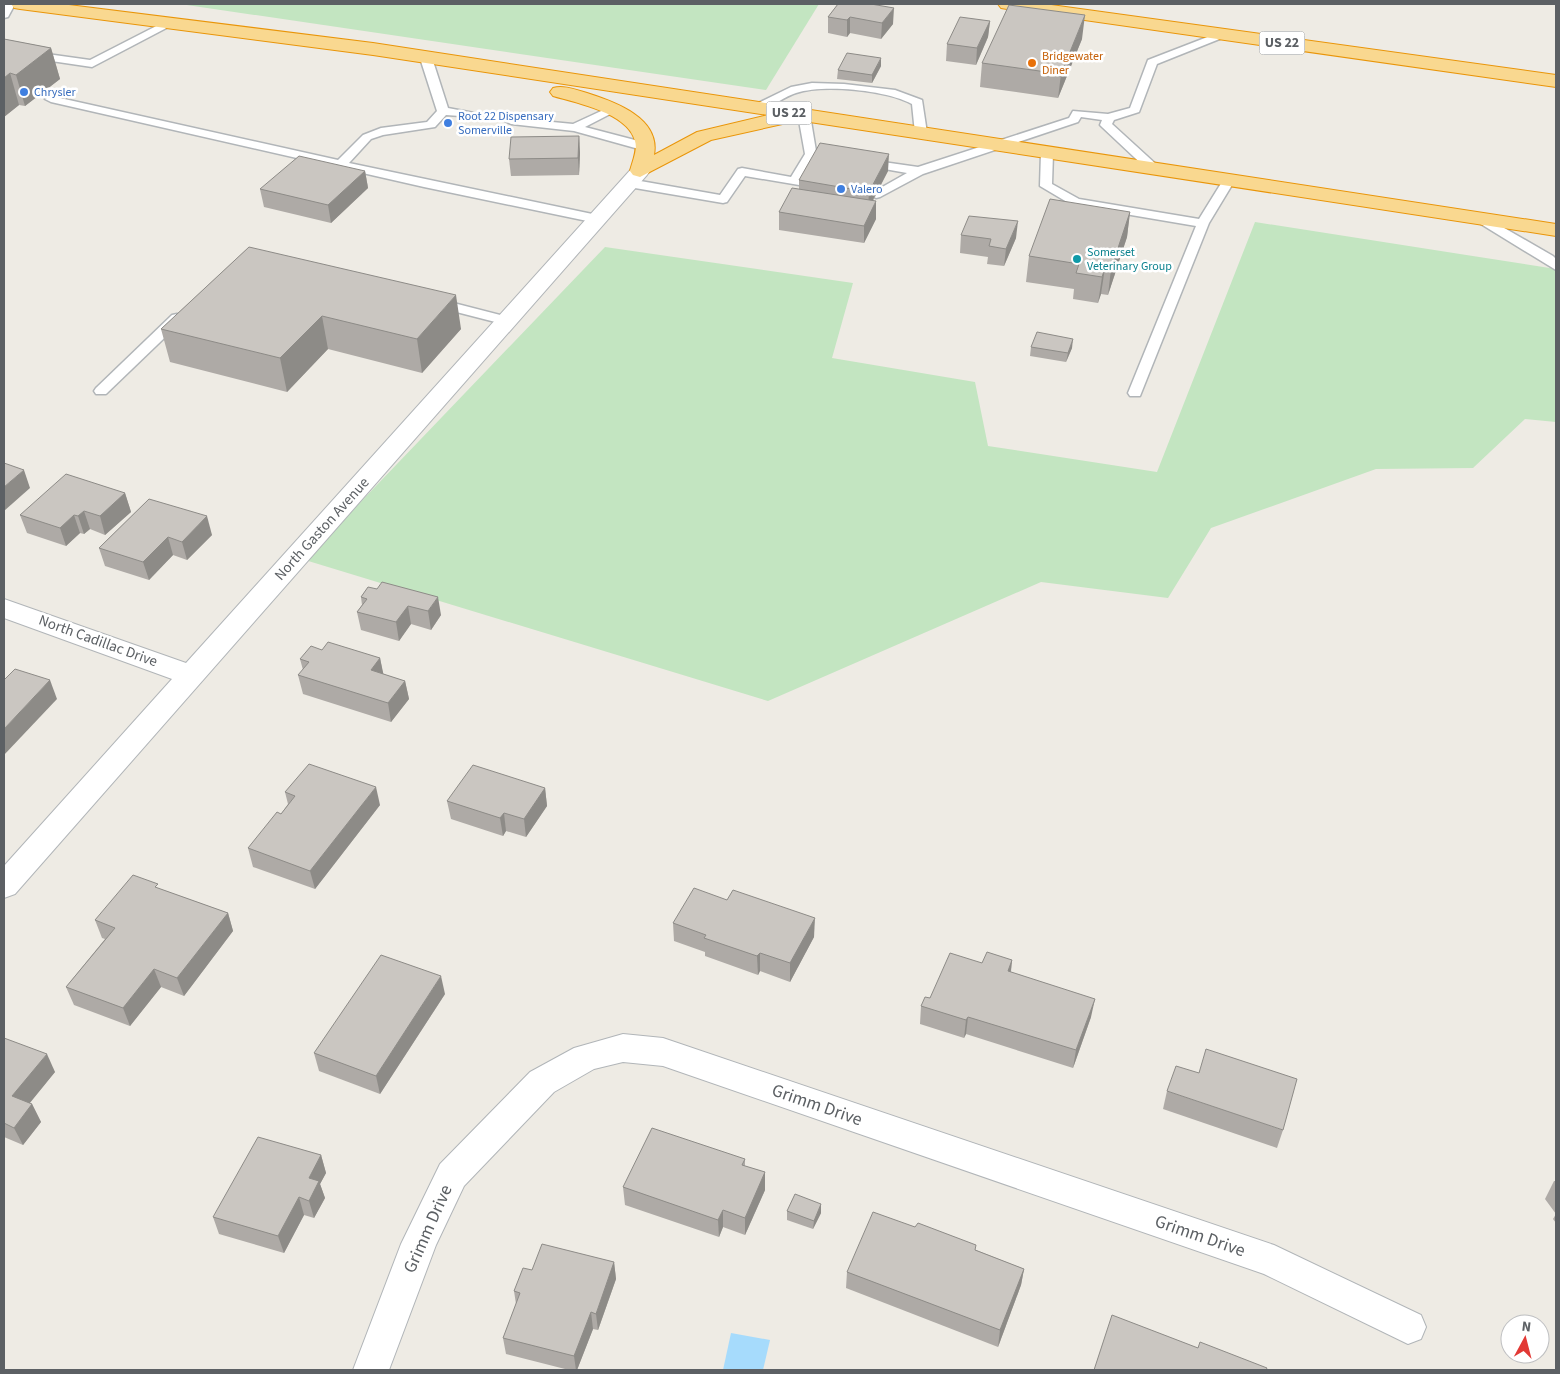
<svg xmlns="http://www.w3.org/2000/svg" width="1560" height="1374" viewBox="0 0 1560 1374" font-family="'Source Sans 3',sans-serif">
	<rect width="100%" height="100%" fill="#eeebe4"/>
	<g fill="#c3e5c1">
		<polygon points="180,4 819,4 766,90"/>
		<polygon points="1255,222 1556,269 1556,422 1525,419 1473,468 1376,469 1211,528 1168,598 1041,582 768,701 305,560 605,247 853,283 832,358 975,382 988,446 1157,472"/>
	</g>
	<polygon fill="#a6dbfc" points="731,1333 770,1340 763,1370 723,1370"/>
	<g fill="none" stroke-linecap="round" stroke-linejoin="round">
		<defs>
			<g id="lane">
				<polygon points="5,4 15,4 8,17 4,18"/>
				<polygon points="170,19 175,22 174,24 92,67 4,54 4,48 90,60"/>
				<polygon points="1223,31 1228,34 1227,36 1157,64 1139,112 1114,120 1112,124 1158,166 1160,169 1158,172 1150,172 1102,127 1100,125 1102,120 1081,117 1078,122 923,174 880,197 876,198 870,194 907,173 862,165 862,159 918,167 1069,118 1073,111 1108,114 1130,108 1148,60"/>
				<polygon points="426,55 432,58 448,108 474,113 474,117 446,115 435,127 383,135 371,139 349,163 597,215 603,219 601,222 597,223 424,187 51,102 45,99 51,96 338,160 363,135 381,128 427,122 437,111 420,58"/>
				<path d="M844 84 895 90 922 100 927 133 921 137 915 133 912 104C886 90 824 84 796 93 782 97 764 114 750 110L748 108 791 87 812 83Z"/>
				<polygon points="612,106 618,109 616,111 585,127 650,144 650,150 646,151 574,131 511,124 505,121 511,118 573,124"/>
				<polygon points="804,112 810,115 816,151 838,155 840,158 834,162 814,158 802,179 811,181 813,184 811,187 745,176 727,202 723,203 629,187 623,183 629,179 720,195 738,169 742,168 791,177 805,154 798,115"/>
				<polygon points="1047,149 1053,153 1052,184 1079,199 1199,219 1225,177 1233,177 1235,180 1209,223 1140,396 1130,396 1128,393 1196,226 1072,205 1040,186 1041,153"/>
				<polygon points="1480,214 1553,256 1556,259 1556,270 1476,221 1474,218"/>
				<polygon points="438,299 512,318 514,321 507,325 433,306 431,303 433,300"/>
				<polygon points="177,314 182,315 184,318 182,321 106,394 96,394 94,391 96,388 172,315"/>
			</g>
			<g id="street">
				<polygon points="640,165 647,167 650,171 647,175 15,894 4,898 4,866 172,679 4,618 4,599 186,663 633,167"/>
				<polygon points="623,1034 663,1038 1274,1245 1421,1315 1426,1327 1421,1339 1408,1344 1264,1274 663,1066 623,1062 594,1069 554,1092 464,1186 436,1245 389,1370 353,1370 401,1244 440,1164 530,1072 574,1048"/>
			</g>
			<g id="highway">
				<path d="M11 4H61L373 43 1556 224V236L790 119 787 123 711 140 640 177 633 175 630 171C632 162 638 150 635 141 628 113 577 103 553 96L550 92 553 88C564 85 576 90 587 93 615 102 661 118 654 155L697 132 768 115 373 55 20 9 14 8Z"/>
				<polygon points="998,4 1044,4 1556,75 1556,87 1007,9 1001,8"/>
			</g>
		</defs>
		<use href="#lane" stroke="#b1b5b8" stroke-width="3"/>
		<use href="#street" stroke="#b1b5b8" stroke-width="2"/>
		<use href="#highway" stroke="#e99509" stroke-width="2"/>
		<use href="#lane" fill="#fff" fill-rule="evenodd"/>
		<use href="#street" fill="#fff" fill-rule="evenodd"/>
		<use href="#highway" fill="#f9d890" fill-rule="evenodd"/>
	</g>
	<g fill="#aeaaa6">
		<polygon points="838,4 893,24 881,39 850,33 847,37 828,33 828,17"/>
		<polygon points="990,21 988,37 976,65 946,61 947,44"/>
		<polygon points="4,39 51,48 60,79 25,106 19,105 4,117"/>
		<polygon points="1082,39 1058,98 980,87 982,63"/>
		<polygon points="881,66 872,83 837,79 838,70"/>
		<polygon points="579,136 580,153 579,175 511,176 509,159"/>
		<polygon points="365,171 368,188 331,223 264,207 260,189"/>
		<polygon points="888,171 873,201 876,219 864,243 779,230 779,212 799,189 799,180"/>
		<polygon points="1130,212 1127,237 1108,295 1101,294 1098,303 1073,299 1074,289 1026,282 1029,256"/>
		<polygon points="961,235 1016,238 1004,266 987,264 988,257 960,253"/>
		<polygon points="249,247 461,329 422,373 328,349 287,392 170,362 161,329"/>
		<polygon points="1031,347 1072,348 1066,362 1030,356"/>
		<polygon points="125,493 131,512 105,535 90,529 84,534 80,533 66,546 27,533 20,515"/>
		<polygon points="149,499 212,535 187,560 173,555 149,580 105,566 99,548"/>
		<polygon points="368,587 441,615 431,630 411,624 399,641 361,630 357,612 362,605 361,597"/>
		<polygon points="322,650 380,658 383,674 405,681 409,699 391,722 303,694 298,675 303,670 300,659"/>
		<polygon points="545,788 547,806 526,837 506,831 503,836 451,819 447,801"/>
		<polygon points="285,792 380,805 315,889 253,867 248,848 281,814 288,804"/>
		<polygon points="160,889 228,913 233,931 184,996 161,987 130,1026 74,1005 66,987 105,939 102,938 95,920"/>
		<polygon points="673,923 814,937 790,982 760,971 758,975 705,956 705,952 674,941"/>
		<polygon points="1012,960 1011,972 1091,1017 1073,1068 966,1034 964,1038 920,1024 921,1006 930,998 982,963"/>
		<polygon points="445,994 380,1094 319,1071 314,1053"/>
		<polygon points="4,1038 55,1072 29,1103 32,1104 41,1122 23,1145 4,1137"/>
		<polygon points="1167,1091 1283,1130 1277,1148 1163,1109"/>
		<polygon points="321,1155 326,1173 320,1184 325,1198 314,1218 304,1215 284,1253 219,1234 213,1217"/>
		<polygon points="745,1159 745,1166 765,1172 765,1190 745,1235 723,1227 719,1237 625,1205 623,1187"/>
		<polygon points="1554,1181 1556,1181 1556,1223 1553,1219 1556,1214 1545,1199"/>
		<polygon points="821,1204 821,1213 813,1229 787,1220 787,1211"/>
		<polygon points="976,1250 1024,1269 1021,1285 998,1347 846,1288 847,1272"/>
		<polygon points="614,1262 616,1279 598,1330 593,1329 577,1370 569,1370 506,1354 503,1338 516,1304 514,1291 532,1270"/>
	</g>
	<g fill="#8d8b87">
		<polygon points="894,8 893,24 881,39 882,23"/>
		<polygon points="1085,15 1082,39 1058,98 1061,74"/>
		<polygon points="850,17 850,33 847,37 847,20"/>
		<polygon points="990,21 988,37 976,65 977,48"/>
		<polygon points="51,48 60,79 25,106 16,75"/>
		<polygon points="881,58 881,66 872,83 872,75"/>
		<polygon points="10,73 19,105 4,117 4,78"/>
		<polygon points="579,136 580,153 579,175 578,158"/>
		<polygon points="889,154 888,171 868,209 869,192"/>
		<polygon points="365,171 368,188 331,223 328,205"/>
		<polygon points="876,201 876,219 864,243 864,226"/>
		<polygon points="1130,212 1127,237 1108,295 1111,269"/>
		<polygon points="1018,221 1016,238 1004,266 1006,249"/>
		<polygon points="1105,268 1101,294 1098,303 1102,277"/>
		<polygon points="456,295 461,329 422,373 417,339"/>
		<polygon points="322,316 328,349 287,392 280,358"/>
		<polygon points="1073,339 1072,348 1066,362 1068,353"/>
		<polygon points="24,470 30,488 4,511 4,487"/>
		<polygon points="125,493 131,512 105,535 100,516"/>
		<polygon points="84,511 90,529 84,534 78,516"/>
		<polygon points="74,515 80,533 66,546 60,528"/>
		<polygon points="207,516 212,535 187,560 182,542"/>
		<polygon points="168,537 173,555 149,580 143,562"/>
		<polygon points="438,597 441,615 431,630 428,611"/>
		<polygon points="408,606 411,624 399,641 396,622"/>
		<polygon points="380,658 384,677 371,670"/>
		<polygon points="50,680 57,699 4,755 4,729"/>
		<polygon points="405,681 409,699 391,722 388,703"/>
		<polygon points="376,787 380,805 315,889 310,871"/>
		<polygon points="545,788 547,806 526,837 524,819"/>
		<polygon points="504,813 506,831 503,836 500,818"/>
		<polygon points="228,913 233,931 184,996 177,978"/>
		<polygon points="815,918 814,937 790,982 790,963"/>
		<polygon points="760,953 760,971 758,975 757,956"/>
		<polygon points="1012,960 1010,978 1008,971"/>
		<polygon points="154,969 161,987 130,1026 123,1008"/>
		<polygon points="441,976 445,994 380,1094 376,1076"/>
		<polygon points="1095,999 1091,1017 1073,1068 1076,1050"/>
		<polygon points="968,1017 966,1034 964,1038 966,1020"/>
		<polygon points="47,1054 55,1072 21,1114 12,1096"/>
		<polygon points="32,1104 41,1122 23,1145 14,1128"/>
		<polygon points="321,1155 326,1173 320,1184 325,1198 314,1218 309,1201 309,1178"/>
		<polygon points="765,1172 765,1190 745,1235 745,1218"/>
		<polygon points="299,1197 304,1215 284,1253 278,1236"/>
		<polygon points="821,1204 821,1213 813,1229 814,1221"/>
		<polygon points="723,1210 723,1227 719,1237 718,1220"/>
		<polygon points="614,1262 616,1279 598,1330 596,1314"/>
		<polygon points="1024,1269 1021,1285 998,1347 1000,1330"/>
		<polygon points="591,1312 593,1329 577,1370 576,1370 574,1356"/>
	</g>
	<g fill="#cac6c1" stroke="#8d8b87">
		<polygon points="838,4 871,4 894,8 882,23 850,17 847,20 828,17"/>
		<polygon points="1009,5 1085,15 1061,74 982,63"/>
		<polygon points="960,17 990,21 977,48 947,44"/>
		<polygon points="4,39 51,48 16,75 10,73 4,78"/>
		<polygon points="847,53 881,58 872,75 838,70"/>
		<polygon points="579,136 578,158 509,159 511,137"/>
		<polygon points="820,143 889,154 869,192 799,180"/>
		<polygon points="299,156 365,171 328,205 260,189"/>
		<polygon points="792,188 876,201 864,226 779,212"/>
		<polygon points="1050,199 1130,212 1111,269 1105,268 1102,277 1076,273 1079,264 1029,256"/>
		<polygon points="969,216 1018,221 1006,249 989,246 991,239 961,235"/>
		<polygon points="249,247 456,295 417,339 322,316 280,358 161,329"/>
		<polygon points="1037,332 1073,339 1068,353 1031,347"/>
		<polygon points="4,463 24,470 4,487"/>
		<polygon points="66,474 125,493 100,516 84,511 78,516 74,515 60,528 20,515"/>
		<polygon points="149,499 207,516 182,542 168,537 143,562 99,548"/>
		<polygon points="382,582 438,597 428,611 408,606 396,622 357,612 367,599 361,597 368,587 377,589"/>
		<polygon points="328,642 380,658 371,670 405,681 388,703 298,675 309,662 300,659 311,646 322,650"/>
		<polygon points="15,669 50,680 4,729 4,680"/>
		<polygon points="309,764 376,787 310,871 248,848 277,812 281,814 295,796 285,792"/>
		<polygon points="473,765 545,788 524,819 504,813 500,818 447,801"/>
		<polygon points="133,875 158,884 155,887 228,913 177,978 154,969 123,1008 66,987 115,928 95,920"/>
		<polygon points="694,888 727,900 733,890 815,918 790,963 760,953 757,956 704,938 706,935 673,923"/>
		<polygon points="987,952 1012,960 1008,971 1095,999 1076,1050 968,1017 966,1020 921,1006 925,997 930,998 950,953 982,963"/>
		<polygon points="381,955 441,976 376,1076 314,1053"/>
		<polygon points="4,1038 47,1054 12,1096 32,1104 14,1128 4,1123"/>
		<polygon points="1206,1049 1297,1079 1283,1130 1167,1091 1176,1066 1199,1073"/>
		<polygon points="652,1128 745,1159 742,1165 765,1172 745,1218 723,1210 718,1220 623,1187"/>
		<polygon points="258,1137 321,1155 309,1178 319,1181 309,1201 299,1197 278,1236 213,1217"/>
		<polygon points="795,1194 821,1204 814,1221 787,1211"/>
		<polygon points="873,1212 915,1227 918,1223 976,1245 975,1250 1024,1269 1000,1330 847,1272"/>
		<polygon points="542,1244 614,1262 596,1314 591,1312 574,1356 503,1338 520,1293 514,1291 523,1268 532,1270"/>
		<polygon points="1112,1315 1198,1348 1200,1342 1267,1368 1266,1370 1094,1370"/>
	</g>
	<circle fill="#e8710a" stroke="#fff" stroke-width="2" cx="1032" cy="63" r="5"/>
	<g fill="#3f7fe0" stroke="#fff" stroke-width="2">
		<circle cx="24" cy="92" r="5"/>
		<circle cx="448" cy="123" r="5"/>
		<circle cx="841" cy="189" r="5"/>
	</g>
	<circle fill="#0f9aa8" stroke="#fff" stroke-width="2" cx="1077" cy="259" r="5"/>
	<g text-anchor="middle" dominant-baseline="central" stroke-width="5" stroke-linejoin="round" paint-order="stroke">
		<g font-size="12" fill="#c56008" stroke="#fff" text-anchor="start">
			<text x="1042" y="56">Bridgewater<tspan x="1042" dy="14">Diner</tspan></text>
		</g>
		<g font-size="12" fill="#366cbe" stroke="#fff" text-anchor="start">
			<text x="34" y="92">Chrysler</text>
			<text x="458" y="116">Root 22 Dispensary<tspan x="458" dy="14">Somerville</tspan></text>
			<text x="851" y="189">Valero</text>
		</g>
		<g font-size="12" fill="#0d838f" stroke="#fff" text-anchor="start">
			<text x="1087" y="252">Somerset<tspan x="1087" dy="14">Veterinary Group</tspan></text>
		</g>
		<g fill="#fff" stroke="#8d9092" stroke-width="1">
			<rect x="1259.5" y="31.5" width="45" height="23" rx="4"/>
			<rect x="766.5" y="101.5" width="45" height="23" rx="4"/>
		</g>
		<g font-size="14" font-weight="bold" fill="#5c6064">
			<text x="1282" y="43">US 22</text>
			<text x="789" y="113">US 22</text>
		</g>
		<g font-size="15" fill="#5c6064" stroke="#fff">
			<text transform="translate(322 529) rotate(-48)">North Gaston Avenue</text>
			<text transform="translate(98 641) rotate(20)">North Cadillac Drive</text>
		</g>
		<g font-size="18" fill="#5c6064" stroke="#fff">
			<text transform="translate(817 1105) rotate(19)">Grimm Drive</text>
			<text transform="translate(428 1229) rotate(-66)">Grimm Drive</text>
			<text transform="translate(1200 1236) rotate(19)">Grimm Drive</text>
		</g>
	</g>
	<rect width="1560" height="1374" fill="none" stroke="#5c6064" stroke-width="10"/>
	<g transform="translate(1525 1339) rotate(7)"><circle r="24" fill="#ffffff" stroke="#bebfc1"/>
	<path d="M0-4L9 19L0 12L-9 19Z" fill="#e23935"/>
	<text y="-8" font-size="14" font-weight="bold" text-anchor="middle" fill="#5c6064">N</text>
	</g>
</svg>
